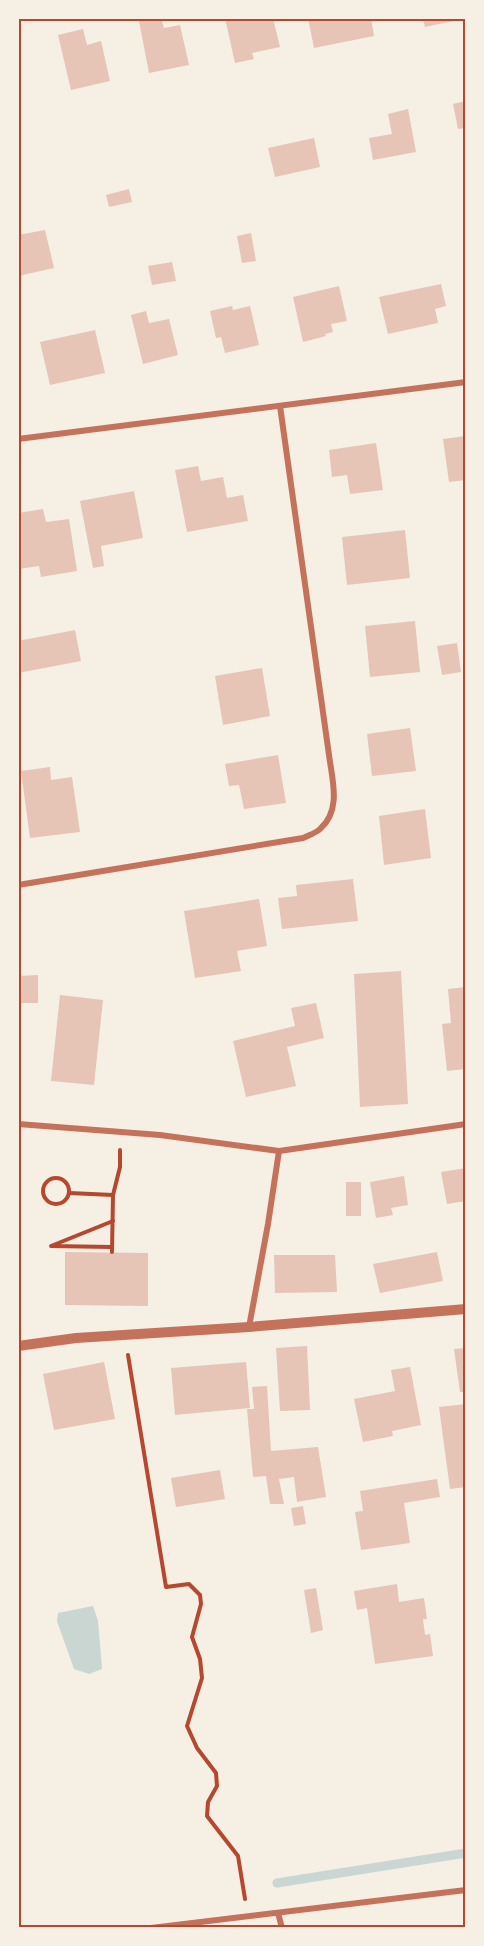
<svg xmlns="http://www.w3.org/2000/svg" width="484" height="1946" viewBox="0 0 484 1946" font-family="'Archivo Narrow',sans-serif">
	<rect width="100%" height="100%" fill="#f6efe4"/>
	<polygon fill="#c9d6d2" points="93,1606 98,1621 102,1669 89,1674 74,1669 57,1621 58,1613"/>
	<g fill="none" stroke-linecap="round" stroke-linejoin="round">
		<polyline stroke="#c9d6d2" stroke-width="9" points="277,1883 466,1853"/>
	</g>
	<g fill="#e6c5b7">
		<polygon points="154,18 161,18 164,28 180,25 189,65 149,73 139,21"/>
		<polygon points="225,18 273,18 280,47 252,53 254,59 235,63"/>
		<polygon points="308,18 371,18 374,36 314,48"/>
		<polygon points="423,18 463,18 463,19 425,27"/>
		<polygon points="83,29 87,45 101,41 110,81 71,90 58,35"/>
		<polygon points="466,101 466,128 458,129 453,104"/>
		<polygon points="408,109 416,152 373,160 369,138 392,134 388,114"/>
		<polygon points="314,138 320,167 275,177 268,148"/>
		<polygon points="129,189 132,202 109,207 106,195"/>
		<polygon points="45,230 54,268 18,276 18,235"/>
		<polygon points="251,233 256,261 242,263 237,236"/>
		<polygon points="172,262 176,281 152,285 148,266"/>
		<polygon points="441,284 446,306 435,309 438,323 388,334 379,297"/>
		<polygon points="339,286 347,321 331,324 333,332 325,334 326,336 303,342 293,297"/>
		<polygon points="232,306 233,310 250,306 259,345 225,353 221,337 216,338 210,311"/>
		<polygon points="146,311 149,323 169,319 178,355 143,364 131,315"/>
		<polygon points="95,330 105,373 50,385 40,342"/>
		<polygon points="466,436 466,480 449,482 443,439"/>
		<polygon points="376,443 383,490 350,494 347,475 332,477 329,450"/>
		<polygon points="198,466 201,481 223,477 227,498 243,495 248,521 187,532 175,470"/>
		<polygon points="134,491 143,538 101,546 104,566 93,568 80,501"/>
		<polygon points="43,509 46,522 69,519 77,571 41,577 39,566 18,569 18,513"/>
		<polygon points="405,530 410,578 347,585 342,537"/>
		<polygon points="415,621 420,672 370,677 365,626"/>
		<polygon points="75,630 81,661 18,673 18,641"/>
		<polygon points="457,643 461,672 442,675 437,646"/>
		<polygon points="262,668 270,716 223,725 215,676"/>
		<polygon points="410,728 416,771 372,776 367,734"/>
		<polygon points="278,755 286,803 244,809 239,785 229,786 225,764"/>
		<polygon points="50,767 51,780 72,777 80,832 30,838 21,771"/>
		<polygon points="425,809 431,858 384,865 379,816"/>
		<polygon points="353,879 358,921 282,929 278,898 297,896 296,885"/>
		<polygon points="259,899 267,946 237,951 241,971 195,978 184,911"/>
		<polygon points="401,971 408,1104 360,1107 354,974"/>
		<polygon points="38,975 38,1003 18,1003 18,976"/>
		<polygon points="466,987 466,1069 447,1071 442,1024 451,1023 448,989"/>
		<polygon points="60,995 103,1000 94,1085 51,1081"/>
		<polygon points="316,1003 324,1038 287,1047 296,1086 246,1097 233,1041 295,1026 291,1008"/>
		<polygon points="466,1168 466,1201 447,1204 441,1172"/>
		<polygon points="404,1176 408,1205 391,1208 393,1215 376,1218 370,1182"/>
		<rect x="346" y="1182" width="15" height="34"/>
		<polygon points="65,1252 148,1253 148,1306 65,1305"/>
		<polygon points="437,1252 443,1281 380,1293 373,1264"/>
		<polygon points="274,1255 335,1255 337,1292 275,1293"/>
		<polygon points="307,1346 310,1410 280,1411 276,1348"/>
		<polygon points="466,1348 466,1392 460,1392 454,1349"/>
		<polygon points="104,1362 115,1419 54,1430 43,1374"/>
		<polygon points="246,1362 250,1408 175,1415 171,1368"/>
		<polygon points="410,1367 421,1425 392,1431 393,1436 363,1442 354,1399 395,1391 391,1370"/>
		<polygon points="267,1386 271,1451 318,1447 326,1497 297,1502 294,1477 279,1479 284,1504 270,1504 266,1476 253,1477 247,1409 254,1409 252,1387"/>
		<polygon points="466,1404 466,1487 450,1489 439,1407"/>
		<polygon points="220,1470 225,1499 176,1507 171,1478"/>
		<polygon points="437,1479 440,1497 404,1503 410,1543 361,1550 355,1512 363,1511 360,1491"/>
		<polygon points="303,1506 306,1524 294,1526 291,1508"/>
		<polygon points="397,1584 399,1602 424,1598 427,1619 423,1619 425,1635 430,1634 433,1656 375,1664 367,1608 357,1610 354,1591"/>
		<polygon points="316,1588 323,1630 311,1633 304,1590"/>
	</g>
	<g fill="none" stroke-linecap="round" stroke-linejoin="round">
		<g stroke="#b5482f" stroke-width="4">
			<circle cx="56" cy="1191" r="13"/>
			<polyline points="69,1193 113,1195"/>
			<polyline points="112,1247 51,1246 113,1221"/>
			<polyline points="112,1252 113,1195 120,1167 120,1150"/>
			<polyline points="128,1355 166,1587 189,1584 200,1595 201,1604 192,1637 200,1659 202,1678 187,1726 197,1748 216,1773 217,1786 208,1802 207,1816 238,1856 245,1899"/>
		</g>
		<g stroke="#c5725c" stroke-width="6">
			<polyline points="18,439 466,382"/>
			<path d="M18 885 303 838C309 835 316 833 320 829 342 810 332 779 329 755L280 406"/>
			<polyline points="18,1124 160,1135 279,1151 466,1124"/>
			<polyline points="249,1327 268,1224 279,1151"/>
			<polyline points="278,1913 282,1928"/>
			<polyline points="151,1928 466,1890"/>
		</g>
		<polyline stroke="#c5725c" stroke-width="10" points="18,1346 76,1338 249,1327 466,1309"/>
	</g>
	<rect width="484" height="1946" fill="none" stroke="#f6efe4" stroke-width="39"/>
	<rect x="20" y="20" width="444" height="1906" fill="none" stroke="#b5482f" stroke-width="2"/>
</svg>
